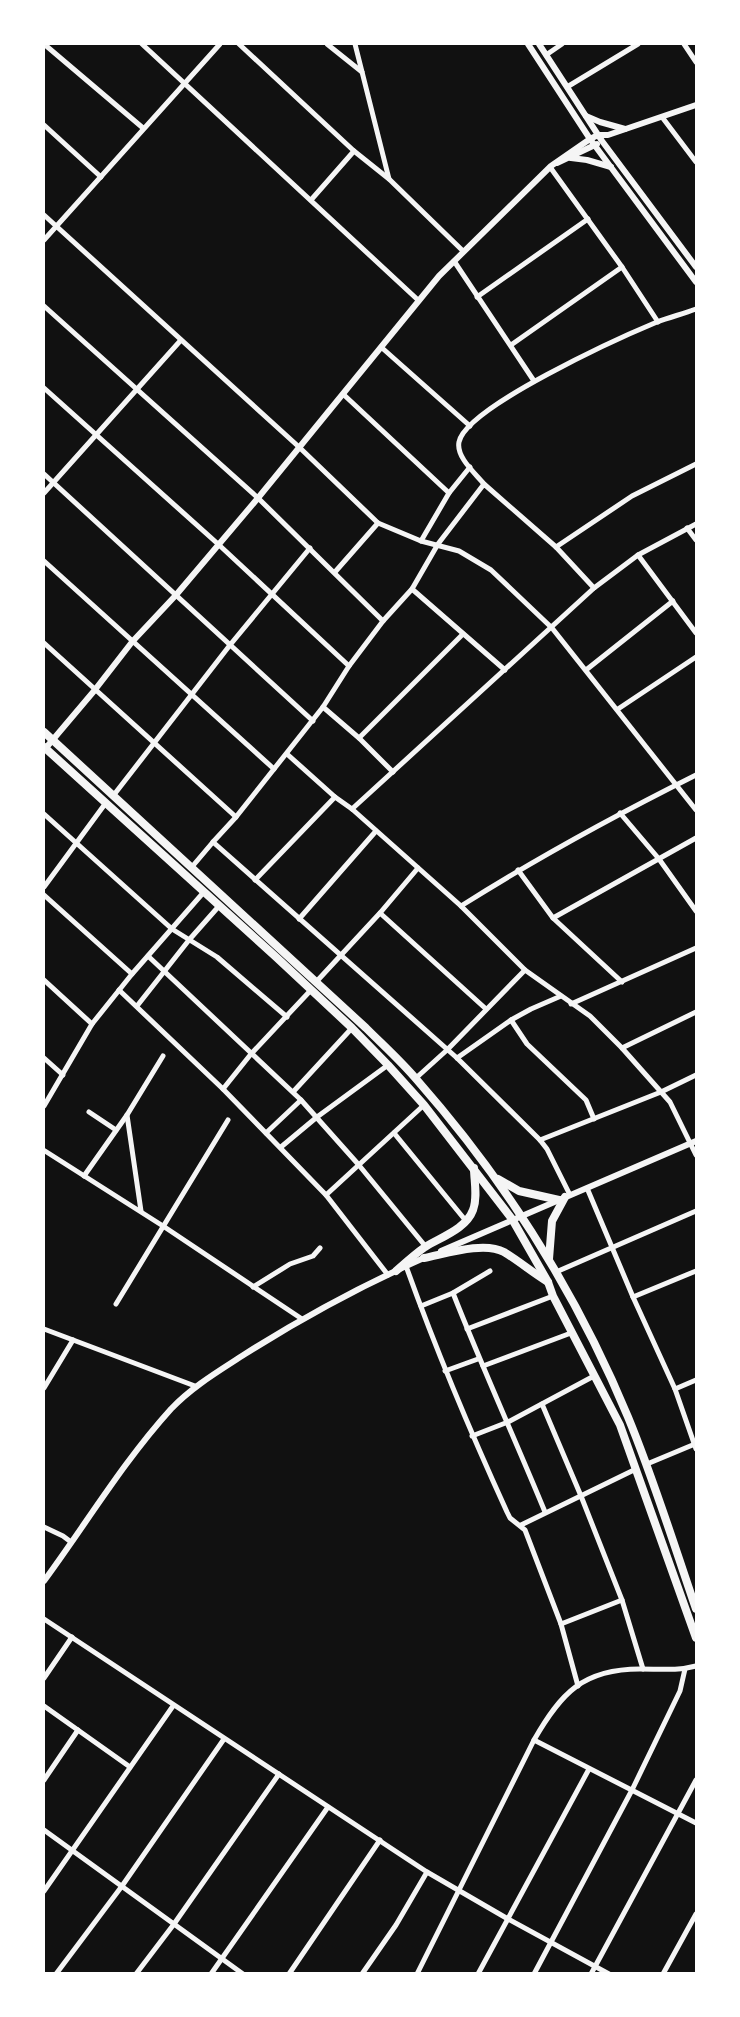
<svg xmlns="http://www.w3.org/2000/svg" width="740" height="2017" viewBox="0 0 740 2017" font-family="'Archivo Narrow',sans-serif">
	<rect width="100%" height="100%" fill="#111"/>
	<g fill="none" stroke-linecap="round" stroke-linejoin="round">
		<g stroke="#f5f5f5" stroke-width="5">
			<polyline points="44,44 143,128"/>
			<polyline points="142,44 418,300"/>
			<polyline points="239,44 354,151 389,179 463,251"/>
			<polyline points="327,44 362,72"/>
			<polyline points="355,44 389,179"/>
			<polyline points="684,44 696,62"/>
			<polyline points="546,55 562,44"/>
			<polyline points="567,87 638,44"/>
			<polyline points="662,117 696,162"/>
			<polyline points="44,125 101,177"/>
			<polyline points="550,167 622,267 658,322"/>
			<polyline points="311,200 354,151"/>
			<polyline points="44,215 299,447 378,523 421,541 459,551 491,570 552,628 696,810"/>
			<polyline points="44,240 220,44"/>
			<polyline points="454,261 534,381"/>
			<polyline points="477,297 588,219"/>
			<polyline points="44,306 258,498 383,621"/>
			<polyline points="511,345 622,267"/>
			<polyline points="381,347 470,426"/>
			<polyline points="44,388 218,544 349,666"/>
			<polyline points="343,394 449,493 421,541"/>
			<polyline points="44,474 313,721"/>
			<path d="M484 484C475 473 456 457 459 442 466 407 621 337 657 322 670 317 683 314 696 309"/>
			<polyline points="44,493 181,340"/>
			<polyline points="449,493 470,467"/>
			<polyline points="687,528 696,540"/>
			<polyline points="556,547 632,496 696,464"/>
			<polyline points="638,555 696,633"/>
			<polyline points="44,561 274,769"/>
			<polyline points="335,572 378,523"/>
			<polyline points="412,589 505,670"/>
			<polyline points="44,643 236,817"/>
			<polyline points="586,670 673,601"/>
			<polyline points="323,707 359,738 393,772"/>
			<polyline points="618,709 696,657"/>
			<polyline points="359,738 463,634"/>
			<polyline points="287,754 335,797 352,809 461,906 525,970 590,1016 622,1048 670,1102 696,1155"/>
			<polyline points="113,796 230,645 310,548"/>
			<polyline points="352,809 594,588 638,555 696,524"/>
			<polyline points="620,813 659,859 696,911"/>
			<polyline points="44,814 172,929 217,957 287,1017"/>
			<polyline points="191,868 213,842"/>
			<polyline points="518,870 553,918 622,982"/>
			<polyline points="255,880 335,797"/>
			<polyline points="44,887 105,804"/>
			<polyline points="44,895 132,974"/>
			<path d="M461 906C537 858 616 815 696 775"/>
			<polyline points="380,913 418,868"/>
			<polyline points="553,918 696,838"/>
			<polyline points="299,919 376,831"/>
			<polyline points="148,956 301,1100 358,1164 426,1247"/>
			<polyline points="44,980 92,1024"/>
			<polyline points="317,981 380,913 486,1009"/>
			<polyline points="119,990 223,1089 326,1195 388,1275"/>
			<polyline points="571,1004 696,948"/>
			<polyline points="137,1006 189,940 219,906"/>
			<polyline points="511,1020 531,1009 561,996"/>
			<polyline points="622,1048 696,1012"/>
			<polyline points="44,1058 63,1075"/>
			<polyline points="457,1058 511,1020 527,1044 586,1100 594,1119"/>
			<polyline points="416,1078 447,1050 525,970"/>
			<polyline points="223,1089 251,1054 311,990"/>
			<polyline points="293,1092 352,1028"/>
			<polyline points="44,1106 92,1024 132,974 203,893"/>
			<polyline points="89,1112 116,1130"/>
			<polyline points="127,1115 141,1211"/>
			<polyline points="266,1133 301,1100"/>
			<polyline points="394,1133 466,1221"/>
			<polyline points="540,1140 661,1092 696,1075"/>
			<polyline points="281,1147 317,1117 388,1065"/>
			<polyline points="45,1151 163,1226 302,1319"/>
			<polyline points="84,1176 127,1115 163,1056"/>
			<polyline points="587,1188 633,1297 675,1389 696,1449"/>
			<polyline points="326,1195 424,1105"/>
			<polyline points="570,1195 547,1149 540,1140 457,1058 213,842 236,817 323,707 349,666 383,621 412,589 438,544 484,484 556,547 594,588"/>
			<path d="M406 1266C436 1350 470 1431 507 1512L510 1518 525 1530 561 1624 578 1686"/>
			<polyline points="556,1272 696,1211"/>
			<polyline points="253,1287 290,1264 313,1256 320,1248"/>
			<polyline points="453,1293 490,1271"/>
			<polyline points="633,1297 696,1271"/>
			<polyline points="116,1304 228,1120"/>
			<path d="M421 1306 453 1293C482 1367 515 1439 545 1512"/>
			<polyline points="44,1329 195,1386"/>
			<polyline points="467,1329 553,1296"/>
			<polyline points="483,1366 571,1333"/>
			<polyline points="445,1371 478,1359"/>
			<polyline points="44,1388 73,1340"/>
			<polyline points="675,1389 696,1380"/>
			<polyline points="542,1404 581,1496 622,1600 643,1669"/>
			<polyline points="472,1436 508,1422 594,1376"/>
			<polyline points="647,1464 695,1444"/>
			<polyline points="521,1525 636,1469"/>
			<polyline points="44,1527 63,1536 71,1542"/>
			<polyline points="44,1619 427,1872 508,1919 609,1974"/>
			<polyline points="561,1624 622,1600"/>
			<polyline points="44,1678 72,1637"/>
			<polyline points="44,1706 130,1767"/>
			<polyline points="534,1740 696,1823"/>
			<polyline points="44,1780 78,1730"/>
			<polyline points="44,1830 243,1974"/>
			<polyline points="44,1891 173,1706"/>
			<polyline points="56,1974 122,1886 224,1739"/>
			<polyline points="136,1974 174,1924 279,1774"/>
			<polyline points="211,1974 328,1807"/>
			<polyline points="289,1974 380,1840"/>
			<polyline points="362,1974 396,1925 427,1872"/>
			<path d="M417 1974 534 1740C561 1693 583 1669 640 1669 660 1669 678 1671 696 1666"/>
			<polyline points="478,1974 589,1769"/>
			<polyline points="534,1974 632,1790 680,1691 685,1669"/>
			<polyline points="591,1974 696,1780"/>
			<polyline points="663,1974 696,1914"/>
		</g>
		<g stroke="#f5f5f5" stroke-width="6">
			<polyline points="528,44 590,139 696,282"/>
			<polyline points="539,44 602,141 696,267"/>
			<polyline points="586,116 600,122 625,129"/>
			<polyline points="571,158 587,160 611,167"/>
			<polyline points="557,163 597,144"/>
			<polyline points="45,749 94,691 132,642 176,595 258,498 439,276 551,166 590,139 598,135 608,135 696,105"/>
			<polyline points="441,1251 696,1141"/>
			<path d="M44 1581C86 1524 123 1462 171 1409 193 1386 219 1371 245 1354 302 1318 363 1285 426 1257"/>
		</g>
		<g stroke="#f5f5f5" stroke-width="8">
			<path d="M44 732 366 1028C383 1045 401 1061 417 1080 505 1180 577 1294 628 1417 654 1480 674 1545 696 1609"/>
			<polyline points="44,747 276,957 352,1028 388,1065 424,1105 512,1219 548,1282 553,1296 620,1425 696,1638"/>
			<polyline points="498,1179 519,1191 559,1200"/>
			<path d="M424 1258C445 1254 484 1241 504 1252 519 1261 533 1273 548 1282"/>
			<polyline points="549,1259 552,1221 565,1197"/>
			<path d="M396 1271C405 1263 415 1254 425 1247 441 1237 466 1229 473 1210 478 1197 474 1181 474 1168"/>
		</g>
	</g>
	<rect width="740" height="2017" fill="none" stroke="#ffffff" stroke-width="90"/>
</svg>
